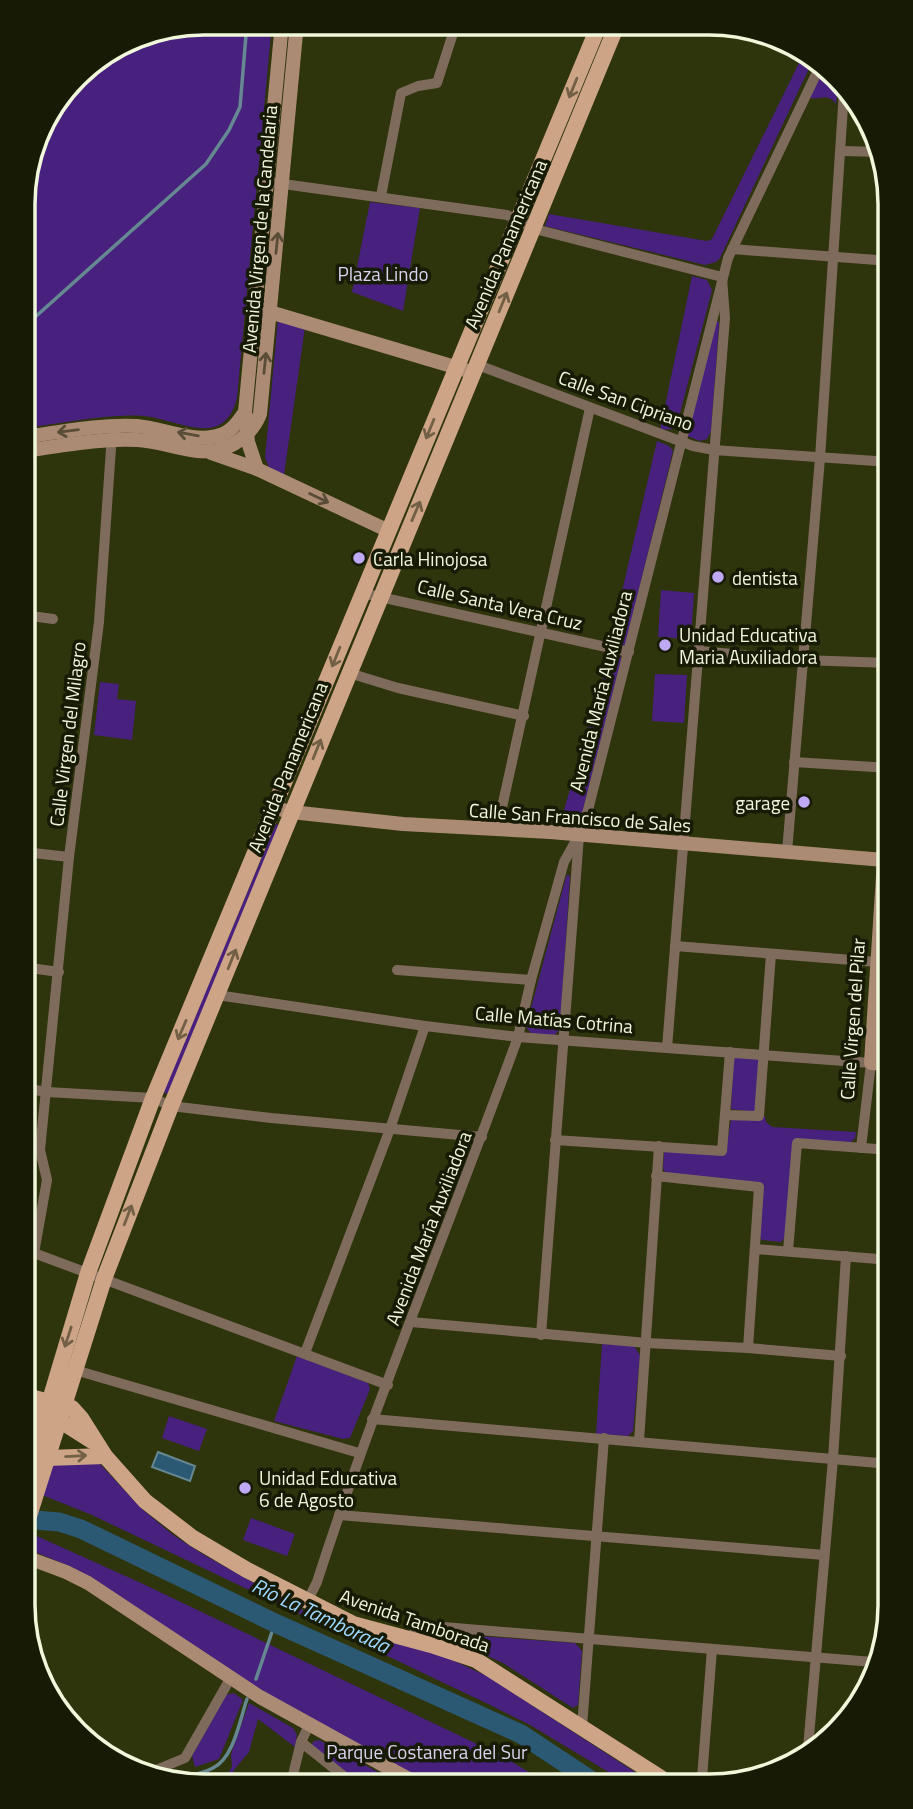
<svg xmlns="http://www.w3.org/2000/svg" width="913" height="1809" viewBox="0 0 913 1809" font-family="'Titillium Web',sans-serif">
	<rect width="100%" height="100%" fill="#2e340c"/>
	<g fill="#47217d">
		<path d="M204 23H272L237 398C233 413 226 426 209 428 188 430 165 418 144 416 108 413 60 424 24 428V180L42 123 84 68 135 36Z"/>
		<polygon points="803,55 813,60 720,258 716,262 705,265 545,226 549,214 707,241 712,239"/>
		<path d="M825 66C840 76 838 88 836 104 829 93 820 100 810 98Z"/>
		<polygon points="370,202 420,208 403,311 352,292"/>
		<polygon points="692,276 707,280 712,290 677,425 673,429 660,430"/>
		<polygon points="278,319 305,327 284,475 269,467 265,458"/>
		<polygon points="716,321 719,322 719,325 711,431 707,439 700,441 687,436"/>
		<polygon points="657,441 669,446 673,451 625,646 610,643"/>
		<polygon points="661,590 694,593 691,639 658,637"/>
		<polygon points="610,653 620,655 621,660 578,830 559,827"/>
		<polygon points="655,674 687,675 684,723 652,721"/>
		<polygon points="100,682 119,684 117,699 136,701 132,740 94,735"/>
		<polygon points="276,824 280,826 168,1094 163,1092"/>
		<polygon points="568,874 570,877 560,1030 553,1036 531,1033 526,1027 566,877"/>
		<polygon points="734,1054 759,1056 755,1112 731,1109"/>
		<polygon points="765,1116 766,1122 772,1127 856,1132 855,1138 851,1142 793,1141 785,1237 781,1242 762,1240 760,1238 760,1183 666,1173 663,1169 664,1153 666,1150 725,1155 731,1120"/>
		<polygon points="602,1344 634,1346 640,1355 633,1431 628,1436 596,1434"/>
		<polygon points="297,1356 368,1383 370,1389 350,1438 343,1439 274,1421"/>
		<polygon points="169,1416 207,1429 199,1451 162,1438"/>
		<polygon points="99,1463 142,1509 173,1535 204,1555 312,1615 345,1630 441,1655 487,1676 644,1778 620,1779 530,1725 488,1704 92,1515 42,1495 52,1464"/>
		<polygon points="251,1518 295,1534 287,1556 243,1540"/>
		<polygon points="30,1533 141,1583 502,1756 542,1780 425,1781 263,1692 74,1568 28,1549"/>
		<polygon points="437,1633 575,1643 582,1651 578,1705 573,1708 503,1663"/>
		<polygon points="234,1693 243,1700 219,1759 195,1767 192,1756 226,1695"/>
		<polygon points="249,1703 293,1728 297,1735 295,1747 258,1719 249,1752 234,1770 229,1784 203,1784 227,1775 232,1767 231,1754"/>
		<polygon points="319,1740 396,1782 357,1782 311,1745 314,1741"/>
	</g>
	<polygon fill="#2b5873" stroke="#668892" stroke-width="2" points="158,1452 195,1466 190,1481 152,1467"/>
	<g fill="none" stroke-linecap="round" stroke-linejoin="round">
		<g stroke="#668892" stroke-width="3.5">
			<polyline points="24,327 206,164 229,130 240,107 247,23"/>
			<polyline points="256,1679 275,1623"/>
			<path d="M170 1780C183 1776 201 1775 213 1768 234 1758 240 1719 247 1699"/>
		</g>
		<polyline stroke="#2b5873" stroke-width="19" points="23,1519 59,1522 81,1529 275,1623 521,1734 589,1779"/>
		<g stroke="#7f6b5c" stroke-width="10">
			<polyline points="841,151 882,152"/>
			<polyline points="276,183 507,215 535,229 722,277 725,318 667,1048"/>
			<polyline points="381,196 401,93 418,86 437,83 456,24"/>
			<polyline points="732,249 890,261"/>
			<polyline points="478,365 693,446 714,450 890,462"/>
			<polyline points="362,593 629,652"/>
			<polyline points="24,615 53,619"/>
			<polyline points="698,651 802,660 890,663"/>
			<polyline points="349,673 398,688 524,716"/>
			<polyline points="794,762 890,768"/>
			<polyline points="497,830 590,408"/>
			<polyline points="24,852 69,857"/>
			<polyline points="787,852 820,458 844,91"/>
			<polyline points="884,860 886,767"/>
			<polyline points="675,946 890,963"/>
			<polyline points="23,967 59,972"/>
			<polyline points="397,970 531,980"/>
			<polyline points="217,995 425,1026 518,1037 871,1063 861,1148"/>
			<polyline points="23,1088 47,1092 153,1098 171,1106 271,1118 482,1137"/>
			<polyline points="725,1115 759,1116 771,954"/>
			<polyline points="555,1140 722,1151 730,1052"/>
			<polyline points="656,1176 759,1187 748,1348"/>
			<polyline points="23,1249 388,1385"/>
			<polyline points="755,1249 890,1260"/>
			<polyline points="788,1251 797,1143 890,1150"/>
			<polyline points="34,1253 47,1180 40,1150 69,857 99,622 112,434"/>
			<polyline points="411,1322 647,1343 748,1348 841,1356"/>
			<polyline points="541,1335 579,836"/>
			<polyline points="305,1353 390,1129 425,1026"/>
			<polyline points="75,1370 359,1453"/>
			<polyline points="372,1419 890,1464"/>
			<polyline points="639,1441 659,1146"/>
			<polyline points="339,1515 824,1555"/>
			<path d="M307 1602 317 1582C376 1398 452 1219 518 1037L531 980 564 862 579 835 588 810 728 258 821 64"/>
			<polyline points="409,1639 419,1626 431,1626 873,1662"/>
			<polyline points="582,1727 604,1438"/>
			<polyline points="301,1742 351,1782"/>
			<polyline points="808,1748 833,1459 846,1256"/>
			<polyline points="151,1772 185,1758 230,1679"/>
			<polyline points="702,1778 712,1649"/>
			<polyline points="190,1782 191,1784"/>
			<polyline points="291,1783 301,1742 310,1723"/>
		</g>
		<g stroke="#ab8b74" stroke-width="14">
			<polyline points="263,310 465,370"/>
			<path d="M24 437C61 432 100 424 137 426 160 428 191 441 212 437 229 435 236 425 245 412"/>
			<path d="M24 451C61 446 99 438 137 440 164 441 195 457 222 449 239 444 254 430 260 414L297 23"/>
			<polyline points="211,453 257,469 389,531"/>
			<polyline points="257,469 248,442 245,412 282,23"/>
			<polyline points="275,808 291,812 403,824 550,832 884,860 871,1063 890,1064"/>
			<polyline points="23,1556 66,1572 88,1583 260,1697 414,1782"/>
		</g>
		<g stroke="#cda486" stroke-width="16">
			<polyline points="23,1395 72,1408 81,1418 105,1456 145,1501 193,1538 247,1570 353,1624 431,1645 476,1660 661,1778"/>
			<polyline points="23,1409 59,1420 92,1441"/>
			<polyline points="47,1458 105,1456"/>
			<polyline points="23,1490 88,1273 153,1098 599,25"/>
			<polyline points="23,1535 104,1279 171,1106 617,25"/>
		</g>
	</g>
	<defs><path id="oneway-shaft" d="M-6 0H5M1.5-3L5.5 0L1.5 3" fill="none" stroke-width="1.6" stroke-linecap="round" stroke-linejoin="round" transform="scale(1.75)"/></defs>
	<g stroke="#726046">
		<use href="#oneway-shaft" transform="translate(573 88) rotate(112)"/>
		<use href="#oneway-shaft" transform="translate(503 302) rotate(-68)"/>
		<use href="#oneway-shaft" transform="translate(430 429) rotate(112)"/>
		<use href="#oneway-shaft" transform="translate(416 511) rotate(-67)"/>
		<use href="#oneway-shaft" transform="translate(336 657) rotate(112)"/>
		<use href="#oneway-shaft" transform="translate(317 749) rotate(-68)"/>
		<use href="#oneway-shaft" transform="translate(232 959) rotate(-68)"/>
		<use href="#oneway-shaft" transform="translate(182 1030) rotate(113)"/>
		<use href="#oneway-shaft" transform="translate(128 1215) rotate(-69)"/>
		<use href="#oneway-shaft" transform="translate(68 1337) rotate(108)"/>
		<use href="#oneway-shaft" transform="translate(76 1456) rotate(-3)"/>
	</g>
	<g stroke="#5a4d37">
		<use href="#oneway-shaft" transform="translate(277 243) rotate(-84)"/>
		<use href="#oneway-shaft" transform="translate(265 363) rotate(-84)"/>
		<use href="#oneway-shaft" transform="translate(68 431) rotate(173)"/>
		<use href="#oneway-shaft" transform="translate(188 434) rotate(-170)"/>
		<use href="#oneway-shaft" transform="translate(319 498) rotate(25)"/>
	</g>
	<g fill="#bfa9f4" stroke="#171b05" stroke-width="2.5">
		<circle cx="359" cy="558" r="7"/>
		<circle cx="718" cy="577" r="7"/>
		<circle cx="665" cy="645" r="7"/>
		<circle cx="804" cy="802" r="7"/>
		<circle cx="245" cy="1488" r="7"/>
	</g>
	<g text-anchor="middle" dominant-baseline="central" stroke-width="7" stroke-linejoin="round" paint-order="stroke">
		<g font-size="19" fill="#f1f7db" stroke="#171b05">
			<text transform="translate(259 229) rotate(-85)">Avenida Virgen de la Candelaria</text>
			<text transform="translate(505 244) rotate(-67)">Avenida Panamericana</text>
			<text transform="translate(626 400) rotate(20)">Calle San Cipriano</text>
			<text transform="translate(500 604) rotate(13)">Calle Santa Vera Cruz</text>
			<text transform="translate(600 691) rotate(-76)">Avenida María Auxiliadora</text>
			<text transform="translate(67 734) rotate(-83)">Calle Virgen del Milagro</text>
			<text transform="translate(287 767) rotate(-68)">Avenida Panamericana</text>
			<text transform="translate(580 817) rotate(4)">Calle San Francisco de Sales</text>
			<text transform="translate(554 1019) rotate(5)">Calle Matías Cotrina</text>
			<text transform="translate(852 1019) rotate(-86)">Calle Virgen del Pilar</text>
			<text transform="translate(428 1228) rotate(-69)">Avenida María Auxiliadora</text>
			<text transform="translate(415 1620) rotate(19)">Avenida Tamborada</text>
		</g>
		<g font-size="19" fill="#dad2ef" stroke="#171b05">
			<text x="383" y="273">Plaza Lindo</text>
			<text x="427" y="1751">Parque Costanera del Sur</text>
		</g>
		<g font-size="19" fill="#f1f7db" stroke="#171b05" text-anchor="start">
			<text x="373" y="558">Carla Hinojosa</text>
			<text x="732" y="577">dentista</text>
			<text x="679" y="634">Unidad Educativa<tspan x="679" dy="22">Maria Auxiliadora</tspan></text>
			<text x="790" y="802" text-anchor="end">garage</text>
			<text x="259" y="1477">Unidad Educativa<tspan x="259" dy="22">6 de Agosto</tspan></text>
		</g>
		<g font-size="21" font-style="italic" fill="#9fd8fe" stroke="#171b05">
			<text transform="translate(321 1615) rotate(25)">Río La Tamborada</text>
		</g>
	</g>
	<path d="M0 0H913V1809H0ZM204 35H709A169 169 0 0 1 878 204V1605A169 169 0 0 1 709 1774H204A169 169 0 0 1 35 1605V204A169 169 0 0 1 204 35Z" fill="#171b05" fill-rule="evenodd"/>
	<path fill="none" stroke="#f1f7db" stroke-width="3.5" d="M204 35H709A169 169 0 0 1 878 204V1605A169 169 0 0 1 709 1774H204A169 169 0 0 1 35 1605V204A169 169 0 0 1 204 35Z"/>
</svg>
